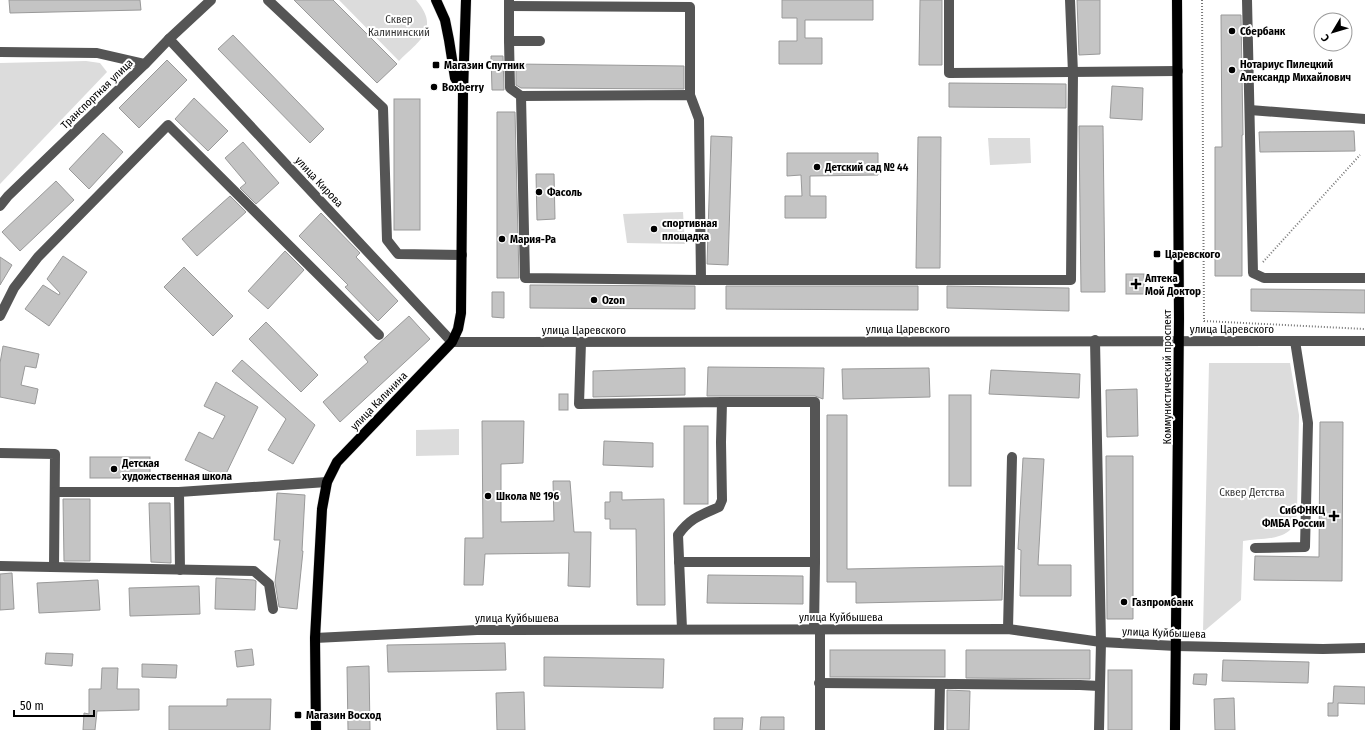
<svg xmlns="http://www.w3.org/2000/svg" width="1365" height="730" viewBox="0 0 1365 730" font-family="'Fira Sans Condensed',sans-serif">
	<rect width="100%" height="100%" fill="#fff"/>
	<g fill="#dcdcdc">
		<path d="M339 0H416C441 29 419 41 399 61Z"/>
		<polygon points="86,61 100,63 107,72 0,184 0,63"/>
		<polygon points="988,138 1030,138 1031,163 990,165"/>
		<polygon points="683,212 685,244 627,243 623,214"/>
		<path d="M1209 363H1290L1299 415 1297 512C1295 543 1265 537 1243 541L1241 600 1203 632Z"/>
		<polygon points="459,429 459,455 416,456 416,430"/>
	</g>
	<g fill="#c4c4c4" stroke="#999">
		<polygon points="9,0 140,0 141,10 10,13"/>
		<polygon points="294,0 333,0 397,64 377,83"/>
		<polygon points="782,0 873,0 873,20 805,20 805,38 822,38 822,64 779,64 779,41 797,41 797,18 782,18"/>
		<polygon points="920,0 942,0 942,65 919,65"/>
		<polygon points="1077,0 1100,0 1100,54 1079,55"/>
		<polygon points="1221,15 1241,15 1243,135 1242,135 1242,276 1215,276 1215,147 1222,147"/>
		<polygon points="233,35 324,129 310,143 218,49"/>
		<polygon points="491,56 503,56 504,90 492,90"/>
		<polygon points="167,60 187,80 139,128 119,108"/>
		<polygon points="516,64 684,66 684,89 521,88 516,85"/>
		<polygon points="949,83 1066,84 1066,108 949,107"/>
		<polygon points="1112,86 1143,88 1142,120 1110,118"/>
		<polygon points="194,98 228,131 208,151 175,119"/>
		<rect x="394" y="99" width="26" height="131"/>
		<polygon points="497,112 515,112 519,278 497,278"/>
		<polygon points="1079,126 1103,126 1105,292 1081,292"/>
		<polygon points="1354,131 1355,151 1260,152 1259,132"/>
		<polygon points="103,133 123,152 89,189 69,169"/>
		<polygon points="711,136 732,137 728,265 707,264"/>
		<polygon points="918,137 941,137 940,268 916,268"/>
		<polygon points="243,142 279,183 256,204 240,188 246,183 225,158"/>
		<polygon points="787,153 878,153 878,175 810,176 810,196 826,196 826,218 785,218 785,196 802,196 801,175 787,176"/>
		<polygon points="536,174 554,174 555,219 537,220"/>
		<polygon points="56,181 74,200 20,251 2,232"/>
		<polygon points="230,196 246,212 197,256 182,239"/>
		<polygon points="321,213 360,253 356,257 398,301 378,321 345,287 348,285 299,236"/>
		<polygon points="285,251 304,270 268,309 248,291"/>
		<polygon points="63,256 87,272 49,326 25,309 43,285 59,295 60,293 47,279"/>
		<polygon points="0,257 12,265 0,285"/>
		<polygon points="184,267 233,316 213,336 164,287"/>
		<rect x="1126" y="274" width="18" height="20"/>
		<polygon points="530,285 695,286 695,309 530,308"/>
		<polygon points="726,286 918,286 918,310 726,309"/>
		<polygon points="947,286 1069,288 1069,311 947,308"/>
		<polygon points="1251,289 1365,290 1365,313 1251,311"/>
		<polygon points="492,292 504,292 504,318 492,317"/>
		<polygon points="409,316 430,339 340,422 323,402 368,362 364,357"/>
		<polygon points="266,322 318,375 301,392 249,339"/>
		<polygon points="3,346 39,354 36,368 25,366 21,385 38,389 35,404 0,397 0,363"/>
		<polygon points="242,360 315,425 293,464 268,450 286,419 232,371"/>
		<polygon points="708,367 824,368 823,399 815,396 707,396"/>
		<polygon points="685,368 685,395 593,397 593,371"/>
		<polygon points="929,368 930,397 843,399 842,369"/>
		<polygon points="991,370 1080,374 1079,398 989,394"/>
		<polygon points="216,382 258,407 224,478 185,460 199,432 213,439 225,416 204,406"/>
		<polygon points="1137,389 1138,436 1107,437 1106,390"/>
		<rect x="559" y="394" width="9" height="16"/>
		<rect x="949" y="395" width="22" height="91"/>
		<polygon points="827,415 847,415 847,569 1003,566 1002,600 856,603 856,582 827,582"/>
		<polygon points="482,421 524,421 523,463 501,464 501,522 554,521 553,481 570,481 574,532 591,532 590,587 568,586 569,553 485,554 483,585 464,585 465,538 483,538"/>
		<polygon points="1320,422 1343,422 1342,581 1254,580 1255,556 1319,557"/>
		<rect x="684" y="426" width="24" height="78"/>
		<polygon points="604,441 653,443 653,467 603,465"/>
		<polygon points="1106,456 1133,456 1133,619 1107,619"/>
		<rect x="90" y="457" width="60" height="21"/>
		<polygon points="1023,458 1044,459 1038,565 1071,565 1071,596 1020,596 1021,550 1018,549"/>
		<polygon points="610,492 622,492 622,500 664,499 665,605 637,605 636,529 610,529 610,519 605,519 605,502 610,502"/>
		<polygon points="277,493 305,495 302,551 303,551 297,609 279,607 275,582 280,540 274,540"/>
		<polygon points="63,499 90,499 90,561 64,561"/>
		<polygon points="149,503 170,503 171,563 151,562"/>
		<polygon points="12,573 14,609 0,610 0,574"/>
		<polygon points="708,575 803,576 803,604 707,603"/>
		<polygon points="216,578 254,580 256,581 255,610 215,609"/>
		<polygon points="98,580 100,610 39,613 37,583"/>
		<polygon points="199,586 200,614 130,616 129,588"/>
		<polygon points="505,643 506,670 388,672 387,645"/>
		<polygon points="252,649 254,665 237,667 235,651"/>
		<rect x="830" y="650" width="115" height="27"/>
		<polygon points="966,650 1090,650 1090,679 966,678"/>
		<polygon points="46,653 73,654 72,666 45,664"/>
		<polygon points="544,657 664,659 663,688 544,686"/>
		<polygon points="1223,660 1309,662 1308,683 1222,681"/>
		<polygon points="142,664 177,665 176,678 142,677"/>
		<polygon points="369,666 370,730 348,730 347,667"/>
		<polygon points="102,668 118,668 117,689 139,689 139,710 97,711 95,730 83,730 84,713 89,714 89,689 101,689"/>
		<rect x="1108" y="670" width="24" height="60"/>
		<polygon points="1194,674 1207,674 1206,685 1193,684"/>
		<polygon points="1334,686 1365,687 1365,704 1338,703 1338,716 1328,716 1328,703 1333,703"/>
		<polygon points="947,690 970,691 969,730 947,730"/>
		<polygon points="524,692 525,730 497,730 496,693"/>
		<polygon points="1234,698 1235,730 1215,730 1214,699"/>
		<polygon points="227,699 271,699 270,730 169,730 169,706 227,706"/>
		<polygon points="761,717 784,717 784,730 760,730"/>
		<polygon points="714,718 743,718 742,730 714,730"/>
	</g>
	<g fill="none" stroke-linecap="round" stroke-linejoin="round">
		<defs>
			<g id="major">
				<polyline points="436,0 445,20 449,40 455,78 463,91"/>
				<polyline points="316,730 315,638 322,509 327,482 337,462 452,342 458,329 461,313 463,92 466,0"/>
				<polyline points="1175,730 1179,319 1177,0"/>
			</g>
		</defs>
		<use href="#major" stroke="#dbdbdb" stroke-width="11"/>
		<g stroke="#777" stroke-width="2" stroke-dasharray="1 2" stroke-linecap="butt">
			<polyline points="1202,0 1204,321 1365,329"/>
			<polyline points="1263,262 1360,155"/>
		</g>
		<g stroke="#555" stroke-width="10">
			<polyline points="268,0 383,108 387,240 398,254 462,255"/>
			<polyline points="949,0 949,73 1178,71"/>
			<polyline points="1247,0 1253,273 1264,278 1365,278"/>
			<polyline points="509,6 690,7 690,95"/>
			<polyline points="169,39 452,342 1365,341"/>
			<polyline points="509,41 509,1"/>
			<polyline points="540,41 509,41 510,88 521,96 525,278 701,280 1071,280 1073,73 1070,0"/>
			<polyline points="0,52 97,53 145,64"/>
			<polyline points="521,96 690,95 699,119 701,280"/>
			<polyline points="1250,110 1365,119"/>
			<polyline points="0,206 8,196 145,64 169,39 211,0"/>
			<polyline points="0,316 14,288 38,257 168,125 379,335"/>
			<polyline points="1095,340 1101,642 1099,730"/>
			<path d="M581 342 579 404 722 402 721 442 722 500 719 507C701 515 690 518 678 535L682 629"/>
			<polyline points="722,402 815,402 815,562"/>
			<polyline points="0,453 55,454 54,567"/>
			<polyline points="55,492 179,492"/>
			<polyline points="1255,548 1305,547 1308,423 1295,341"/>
			<polyline points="679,562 815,562 814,629"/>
			<polyline points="0,566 254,571 269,584 273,609"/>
			<polyline points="180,570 179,492 327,482"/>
			<polyline points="820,629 820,730"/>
			<polyline points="1008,629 1012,457"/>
			<polyline points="315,638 477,630 1008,629 1101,642 1176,646 1323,649 1365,648"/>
			<polyline points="819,683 1080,685 1099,686"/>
			<polyline points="939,730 940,684"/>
		</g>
		<use href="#major" stroke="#000" stroke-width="10"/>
	</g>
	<g fill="#000" stroke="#fff" stroke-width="1.5">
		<circle cx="1232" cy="31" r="4"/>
		<rect x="432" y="61" width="8" height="8" rx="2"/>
		<circle cx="1232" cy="70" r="4"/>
		<circle cx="434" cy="87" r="4"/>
		<circle cx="817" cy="167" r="4"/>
		<circle cx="539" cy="192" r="4"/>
		<circle cx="654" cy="229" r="4"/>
		<circle cx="502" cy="239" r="4"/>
		<rect x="1153" y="250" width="8" height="8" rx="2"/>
		<path d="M1134 278h4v4h4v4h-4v4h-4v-4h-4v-4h4z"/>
		<circle cx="594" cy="300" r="4"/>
		<circle cx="114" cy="469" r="4"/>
		<circle cx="488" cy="496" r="4"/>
		<path d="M1332 510h4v4h4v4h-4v4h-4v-4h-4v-4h4z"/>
		<circle cx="1124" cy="602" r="4"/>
		<rect x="294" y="711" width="8" height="8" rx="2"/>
	</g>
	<g text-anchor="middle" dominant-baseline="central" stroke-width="4" stroke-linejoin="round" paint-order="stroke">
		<g font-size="11" fill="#333" stroke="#fff">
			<text x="399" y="19">Сквер<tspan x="399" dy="13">Калининский</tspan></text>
			<text x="1252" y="492">Сквер Детства</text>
		</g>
		<g font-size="11" font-weight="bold" fill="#000" stroke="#fff" text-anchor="start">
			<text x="1240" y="31">Сбербанк</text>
			<text x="1240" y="64">Нотариус Пилецкий<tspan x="1240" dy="13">Александр Михайлович</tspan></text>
			<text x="444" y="65">Магазин Спутник</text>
			<text x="442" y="87">Boxberry</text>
			<text x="825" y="167">Детский сад № 44</text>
			<text x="547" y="192">Фасоль</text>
			<text x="662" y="223">спортивная<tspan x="662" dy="13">площадка</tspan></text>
			<text x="510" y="239">Мария-Ра</text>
			<text x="1165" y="254">Царевского</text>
			<text x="1145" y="278">Аптека<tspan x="1145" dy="13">Мой Доктор</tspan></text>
			<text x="602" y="300">Ozon</text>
			<text x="122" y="463">Детская<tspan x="122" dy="13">художественная школа</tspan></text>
			<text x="496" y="496">Школа № 196</text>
			<text x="1325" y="510" text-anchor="end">СибФНКЦ<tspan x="1325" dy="13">ФМБА России</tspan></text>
			<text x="1132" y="602">Газпромбанк</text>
			<text x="306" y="715">Магазин Восход</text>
		</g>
		<g font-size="11" fill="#000" stroke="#fff">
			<text transform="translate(97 94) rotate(-44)">Транспортная улица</text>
			<text transform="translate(319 182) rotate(47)">улица Кирова</text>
			<text x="908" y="329">улица Царевского</text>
			<text x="1232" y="329">улица Царевского</text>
			<text x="584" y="330">улица Царевского</text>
			<text transform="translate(1167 377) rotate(-90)">Коммунистический проспект</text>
			<text transform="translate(379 401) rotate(-46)">улица Калинина</text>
			<text x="841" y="617">улица Куйбышева</text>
			<text x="517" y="618">улица Куйбышева</text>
			<text transform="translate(1164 633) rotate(2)">улица Куйбышева</text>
		</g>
	</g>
	<g transform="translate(1333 32) rotate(232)"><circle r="19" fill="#ffffff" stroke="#999999"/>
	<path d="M0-3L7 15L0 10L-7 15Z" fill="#000000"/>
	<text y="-6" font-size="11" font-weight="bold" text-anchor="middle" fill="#000000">С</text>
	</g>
	<path d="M14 710v6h80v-6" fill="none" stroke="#000000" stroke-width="2"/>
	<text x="20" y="710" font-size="12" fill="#000000" stroke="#ffffff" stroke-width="3" paint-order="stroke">50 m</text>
</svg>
